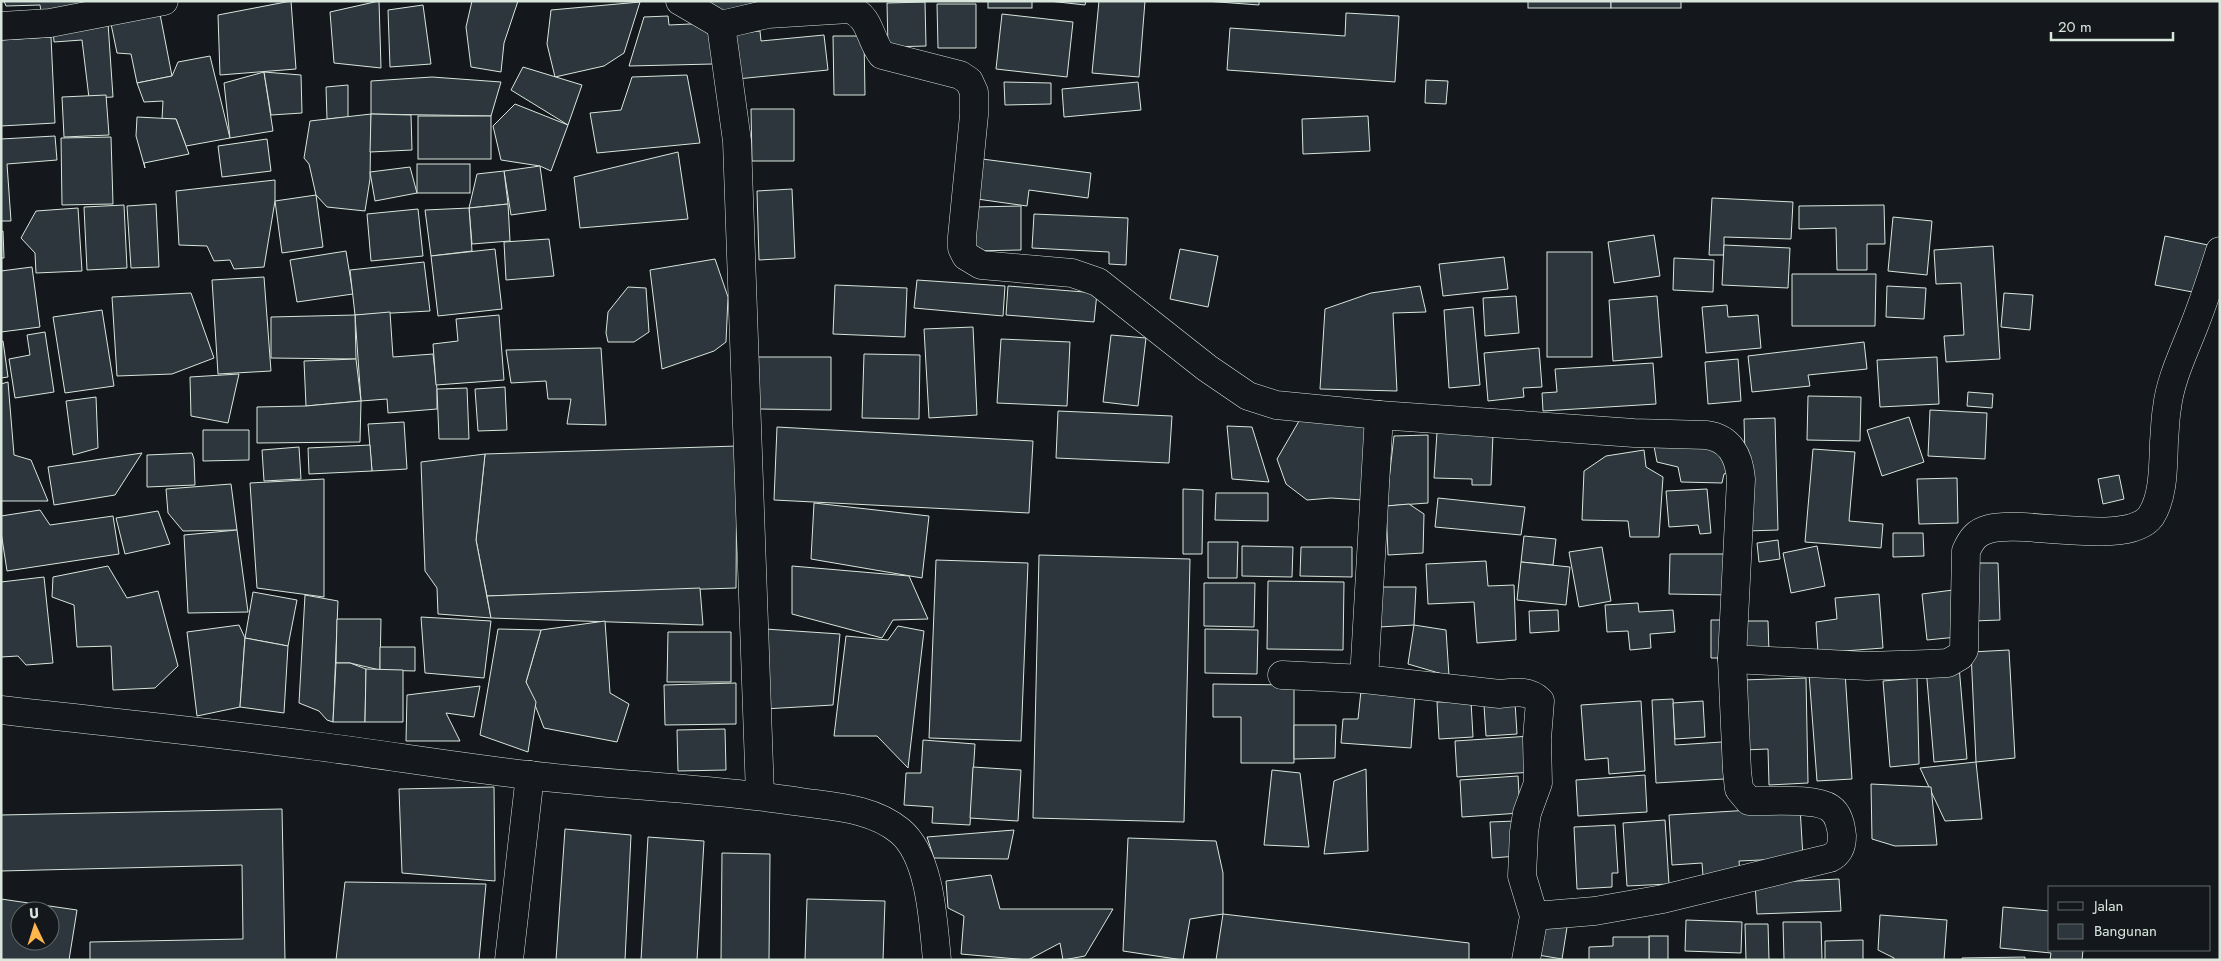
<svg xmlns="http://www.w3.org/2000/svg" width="2221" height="961" viewBox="0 0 2221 961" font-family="Jost,sans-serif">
	<rect width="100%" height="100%" fill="#14181c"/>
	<g fill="#2c363c" stroke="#d8e6dc" fill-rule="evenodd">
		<polygon points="4,1 103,1 42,18 40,5 6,6"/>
		<polygon points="291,1 296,69 220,75 218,15"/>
		<polygon points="379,1 381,68 334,63 330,12"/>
		<polygon points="472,1 518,1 504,43 501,72 471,67 466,27"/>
		<polygon points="704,1 759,1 759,6 724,11"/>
		<rect x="988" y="1" width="44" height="7"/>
		<polygon points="1049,1 1086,1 1085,5"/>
		<polygon points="1099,1 1145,1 1139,77 1092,73"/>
		<polygon points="1205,1 1259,1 1259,5"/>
		<rect x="1528" y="1" width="83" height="7"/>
		<rect x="1611" y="1" width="70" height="7"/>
		<polygon points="640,2 624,53 604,66 555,77 547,44 551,10"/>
		<polygon points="925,2 926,46 888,47 887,3"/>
		<polygon points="937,4 976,4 976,48 938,48"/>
		<polygon points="423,5 431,64 390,67 388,10"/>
		<polygon points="159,9 172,76 137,83 131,54 117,53 110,19"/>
		<polygon points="1346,13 1399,16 1395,82 1227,70 1230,28 1345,36"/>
		<polygon points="1002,14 1073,22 1067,77 996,69"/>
		<polygon points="668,16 669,25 712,23 713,64 629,66 644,17"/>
		<polygon points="108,23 113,97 89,98 82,40 54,42 53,27"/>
		<polygon points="760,31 761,41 824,35 828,70 737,79 732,34"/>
		<polygon points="833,36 864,36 865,95 834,95"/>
		<polygon points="51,37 55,123 1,126 1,40"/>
		<polygon points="210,56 230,138 186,146 176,119 162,119 163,101 144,102 137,83 172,76 178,62"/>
		<polygon points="523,67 582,85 568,125 511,90"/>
		<polygon points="264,72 273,131 230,138 224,83"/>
		<polygon points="264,72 301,75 302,113 271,115"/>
		<polygon points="687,75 700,143 597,153 590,113 621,110 632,77"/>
		<polygon points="432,77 501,82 491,116 371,114 371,81"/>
		<polygon points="1426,80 1448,81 1446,104 1425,103"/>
		<polygon points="1004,82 1051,83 1051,104 1005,105"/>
		<polygon points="1138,82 1141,110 1064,117 1062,89"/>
		<polygon points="348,85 348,117 327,119 326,87"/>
		<polygon points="106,95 109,135 64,137 62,97"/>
		<polygon points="515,104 568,125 551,171 540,166 501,160 493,126"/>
		<polygon points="751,109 794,109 794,161 752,161"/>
		<polygon points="371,114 370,179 365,211 327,207 316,195 309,164 304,158 310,121"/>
		<polygon points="371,114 411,115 412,150 370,152"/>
		<rect x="418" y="116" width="73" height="43"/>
		<polygon points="1368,116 1370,151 1303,154 1302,119"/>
		<polygon points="137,117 176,119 189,154 144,163 145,168 136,136"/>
		<polygon points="55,136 57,160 7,164 11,221 1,221 1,139"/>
		<polygon points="111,137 113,204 62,205 61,138"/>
		<polygon points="267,139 271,171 222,177 218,146"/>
		<polygon points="678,152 688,219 580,228 574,177"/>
		<polygon points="982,159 1091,173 1088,198 1029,190 1027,206 977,199"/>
		<rect x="417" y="164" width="53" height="29"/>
		<polygon points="540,166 546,210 511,215 504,171"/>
		<polygon points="410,167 417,193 375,201 370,172"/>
		<polygon points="504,171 508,204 469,208 477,174"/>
		<polygon points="275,180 275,201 264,267 234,269 230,260 214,261 207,246 179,245 176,191"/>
		<polygon points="792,189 795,258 759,260 757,191"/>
		<polygon points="316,195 323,247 282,253 275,201"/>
		<polygon points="1712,198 1793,202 1791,239 1724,237 1724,255 1709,255"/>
		<polygon points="156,204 159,267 131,268 127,206"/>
		<polygon points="508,204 510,241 472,244 469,208"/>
		<polygon points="124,205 127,268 87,270 84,207"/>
		<polygon points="1884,205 1885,244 1867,244 1867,270 1837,270 1836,228 1799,229 1799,206"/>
		<polygon points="1021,206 1021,250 973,251 973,207"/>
		<polygon points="78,208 82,271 36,273 35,253 21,238 36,211"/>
		<polygon points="469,208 472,251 431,256 425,210"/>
		<polygon points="418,209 423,256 371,261 367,214"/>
		<polygon points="1034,214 1128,218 1126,265 1109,264 1109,252 1032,248"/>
		<polygon points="1893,217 1932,221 1927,275 1888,271"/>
		<polygon points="1,231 3,231 4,258 1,258"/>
		<polygon points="1654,235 1660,276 1614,283 1608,242"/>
		<polygon points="2165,236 2208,245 2198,293 2155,285"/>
		<polygon points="549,239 554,276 506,280 504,242"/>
		<polygon points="1724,245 1790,248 1788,288 1722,285"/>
		<polygon points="1993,246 2000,359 1946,362 1944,336 1964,335 1961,283 1936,284 1934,250"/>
		<polygon points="495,249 502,309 438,316 431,256"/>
		<polygon points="1180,249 1218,256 1208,307 1170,299"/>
		<polygon points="346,251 353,294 297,302 290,260"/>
		<rect x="1547" y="252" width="45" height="105"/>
		<polygon points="1504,257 1508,289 1443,296 1439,264"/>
		<polygon points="1674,258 1714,260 1713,292 1673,290"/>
		<polygon points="715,259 728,297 726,342 714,351 662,369 650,270"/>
		<polygon points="424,262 430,311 355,315 350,270"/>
		<polygon points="32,267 40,327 1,332 1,271"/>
		<polygon points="1792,274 1876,274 1875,326 1792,326"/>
		<polygon points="264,277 271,371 218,374 212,280"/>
		<polygon points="917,280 1005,286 1003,316 914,308"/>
		<polygon points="835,285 907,288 905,337 833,334"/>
		<polygon points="1008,286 1097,293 1094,322 1006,315"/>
		<polygon points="1420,286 1426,312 1393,313 1397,391 1320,389 1325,309 1371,293"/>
		<polygon points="1887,286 1926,288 1924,319 1886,317"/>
		<polygon points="628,287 646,288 649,332 634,342 608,342 606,333 608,312"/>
		<polygon points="191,293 214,358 172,374 117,376 112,297"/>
		<polygon points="2004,293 2033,295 2030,330 2001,327"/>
		<polygon points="1516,296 1519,333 1485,336 1483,298"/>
		<polygon points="1657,296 1662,357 1613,361 1609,300"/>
		<polygon points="1727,305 1728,317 1758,315 1761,348 1706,353 1702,307"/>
		<polygon points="1473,307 1480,385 1449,388 1444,310"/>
		<polygon points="102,310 114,386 65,393 53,317"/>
		<polygon points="390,312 393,357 433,354 437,389 437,409 388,413 387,399 361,401 355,315"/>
		<polygon points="355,315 356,359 271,358 271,317"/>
		<polygon points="499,315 504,380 436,385 433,344 458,341 456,319"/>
		<polygon points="973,327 977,415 929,418 924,329"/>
		<polygon points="45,332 54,392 15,398 9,359 30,355 27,335"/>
		<polygon points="1111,335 1146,338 1138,406 1103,402"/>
		<polygon points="1001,339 1070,342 1067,406 997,403"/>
		<polygon points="1,341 3,341 8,377 1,378"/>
		<polygon points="1864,342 1867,369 1808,375 1810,386 1752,392 1748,356"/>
		<polygon points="601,348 606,425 567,424 571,399 548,399 546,381 511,383 506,350"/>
		<polygon points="1539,348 1542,387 1523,388 1524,397 1488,401 1484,353"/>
		<polygon points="864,354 920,355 919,419 862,418"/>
		<polygon points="757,357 831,357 831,410 758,409"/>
		<polygon points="1937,357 1939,404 1880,407 1877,360"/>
		<polygon points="356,359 361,401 306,406 304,361"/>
		<polygon points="1738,359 1741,401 1708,404 1705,362"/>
		<polygon points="1653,363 1656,404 1543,411 1542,393 1557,392 1555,369"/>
		<polygon points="239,374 228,423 191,416 190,377"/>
		<polygon points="8,382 14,455 31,460 48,501 1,501 1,384"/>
		<polygon points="505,387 507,430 478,431 475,389"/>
		<polygon points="467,388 469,439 439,439 437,389"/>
		<polygon points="1968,392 1993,394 1992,408 1967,406"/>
		<polygon points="1808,396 1861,397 1860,441 1807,440"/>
		<polygon points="96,397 98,448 73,455 66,401"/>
		<polygon points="361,401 360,442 257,443 257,407 306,406"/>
		<polygon points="1930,410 1987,413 1985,459 1928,456"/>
		<polygon points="1058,411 1172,416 1169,463 1056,458"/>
		<polygon points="1909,417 1924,462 1882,476 1867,430"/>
		<polygon points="1775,418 1778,530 1747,531 1744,419"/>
		<polygon points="1299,421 1365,425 1363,500 1331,498 1307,500 1286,484 1277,459"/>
		<polygon points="404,422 407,469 372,471 368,424"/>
		<polygon points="1227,426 1252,427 1269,482 1232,479"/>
		<polygon points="777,427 1033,441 1029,513 774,500"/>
		<polygon points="203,430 249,430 249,460 203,461"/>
		<polygon points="1437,432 1493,433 1491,485 1472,485 1472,479 1434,478"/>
		<polygon points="1428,435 1428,503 1386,506 1394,436"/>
		<polygon points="1653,441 1713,441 1731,472 1724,474 1722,483 1681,482 1678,467 1657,462"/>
		<polygon points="370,445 372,471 309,474 308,448"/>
		<polygon points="737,446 736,588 487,596 476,540 485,454"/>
		<polygon points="299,447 301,479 264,481 262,450"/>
		<polygon points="1813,449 1855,452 1849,521 1883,524 1881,548 1805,542"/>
		<polygon points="1644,450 1646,467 1663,477 1659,537 1630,537 1628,521 1582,520 1584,471 1606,456"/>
		<polygon points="142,453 115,495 54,505 48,467"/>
		<polygon points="192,453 194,459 195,485 147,487 147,455"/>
		<polygon points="485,454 476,540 491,618 438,614 437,588 425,571 421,462"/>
		<polygon points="2119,475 2124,499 2103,504 2098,479"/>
		<polygon points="1957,478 1958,523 1919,524 1917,479"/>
		<polygon points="324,479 324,597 257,588 250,483"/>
		<polygon points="231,484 237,530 183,531 168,513 166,489"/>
		<polygon points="1183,489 1203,490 1202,554 1183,554"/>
		<polygon points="1707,489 1711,533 1700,534 1698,525 1669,527 1666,491"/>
		<polygon points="1216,493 1268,493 1268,521 1215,520"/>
		<polygon points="1438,498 1525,507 1521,535 1435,527"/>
		<polygon points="814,503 929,516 922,578 811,559"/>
		<polygon points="1409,504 1424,514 1423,553 1388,555 1386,506"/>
		<polygon points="40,510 50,525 113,516 119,554 7,571 1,532 1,516"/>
		<polygon points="158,511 170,544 125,554 116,518"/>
		<polygon points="237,530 248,612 188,613 184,535"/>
		<polygon points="1893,533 1923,533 1924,556 1893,557"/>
		<polygon points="1524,536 1556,539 1553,565 1521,562"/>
		<polygon points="1778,540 1780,559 1759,562 1757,543"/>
		<polygon points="1208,542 1238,542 1237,578 1208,578"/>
		<polygon points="1242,546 1293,547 1292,577 1242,576"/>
		<polygon points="1817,546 1825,586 1791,593 1783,553"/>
		<polygon points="1301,547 1352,547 1352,577 1300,576"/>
		<polygon points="1602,547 1611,601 1579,607 1569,552"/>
		<polygon points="1670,554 1732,554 1731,595 1669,594"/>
		<polygon points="1039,555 1190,559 1184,822 1033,818"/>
		<polygon points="936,560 1028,563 1021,741 929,738"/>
		<polygon points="1486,561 1488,586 1514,585 1516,640 1477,643 1474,602 1428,604 1426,564"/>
		<polygon points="1521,562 1570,567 1566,605 1517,600"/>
		<polygon points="1972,563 1998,563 2000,620 1973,621"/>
		<polygon points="108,566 127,598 158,591 178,666 155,688 113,690 111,646 77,647 74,605 52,597 53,577"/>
		<polygon points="792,566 909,576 928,619 893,620 882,638 792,614"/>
		<polygon points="44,577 53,663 26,665 18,656 1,657 1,582"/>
		<polygon points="1268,581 1344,582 1343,650 1267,649"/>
		<polygon points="1204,583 1255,583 1254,627 1204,626"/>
		<polygon points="1382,587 1416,587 1414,625 1379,627"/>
		<polygon points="700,588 703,625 491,618 487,596"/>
		<polygon points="1953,590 1957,637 1927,640 1922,594"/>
		<polygon points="253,592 297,600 288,646 245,638"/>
		<polygon points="1879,594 1883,648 1818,653 1816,622 1837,619 1835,598"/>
		<polygon points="305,595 338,601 333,722 327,720 319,711 299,703"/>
		<polygon points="1638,603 1639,612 1673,610 1675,632 1650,634 1651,648 1630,650 1628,631 1607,632 1605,605"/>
		<polygon points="1558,610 1559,631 1530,633 1529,611"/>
		<polygon points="421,617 491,621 484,678 425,673"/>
		<polygon points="337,619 381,619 380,670 350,663 336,663"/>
		<polygon points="1711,620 1728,620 1729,658 1711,658"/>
		<polygon points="605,621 610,693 629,704 617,742 544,728 526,682 541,630"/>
		<polygon points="1743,621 1768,621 1769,653 1743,654"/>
		<polygon points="239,625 245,638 240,707 197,716 187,632"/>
		<polygon points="1414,625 1446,630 1449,676 1408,664"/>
		<polygon points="898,626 924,631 908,768 877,736 834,736 846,636 888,640"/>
		<polygon points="498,629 541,630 526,682 536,702 528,752 480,735"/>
		<polygon points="765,629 840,634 833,705 764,709"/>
		<polygon points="1205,629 1258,630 1257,674 1205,673"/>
		<polygon points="668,632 731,632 731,682 667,682"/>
		<polygon points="245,638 288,646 284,713 240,707"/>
		<polygon points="380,647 415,647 415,671 380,670"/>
		<polygon points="2009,650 2015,758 1976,762 1971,652"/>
		<polygon points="336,663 350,663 366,669 365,722 333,722"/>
		<polygon points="1959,666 1967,759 1934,762 1926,668"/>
		<polygon points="366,669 403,670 403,722 365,722"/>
		<polygon points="1845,672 1852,779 1817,781 1809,674"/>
		<polygon points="1806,678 1808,783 1769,785 1768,749 1743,750 1741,680"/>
		<polygon points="1917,678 1919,764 1890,767 1883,681"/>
		<polygon points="736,683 736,724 665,725 664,685"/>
		<polygon points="1213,684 1294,685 1294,763 1241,763 1241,717 1213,717"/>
		<polygon points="480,686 474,717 446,713 460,741 406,741 407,695"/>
		<polygon points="1361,691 1415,695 1411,748 1341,743 1343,719 1358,719"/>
		<polygon points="1673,699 1675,745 1722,742 1724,779 1656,783 1652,700"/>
		<polygon points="1471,701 1473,737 1439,739 1437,702"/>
		<polygon points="1641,701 1645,771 1609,774 1608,758 1585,760 1581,705"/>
		<polygon points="1703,701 1705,737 1675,739 1673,703"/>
		<polygon points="1515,702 1517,734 1486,736 1484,705"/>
		<polygon points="1294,725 1336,725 1335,758 1294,759"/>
		<polygon points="725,729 726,770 678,771 677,730"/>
		<polygon points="1531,736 1533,772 1457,777 1455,741"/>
		<polygon points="923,740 975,744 970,825 932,823 933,807 904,805 906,773 921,773"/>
		<polygon points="1976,762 1982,819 1945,821 1920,768"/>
		<polygon points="973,767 1021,770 1018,821 970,818"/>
		<polygon points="1366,769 1368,851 1324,854 1334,781"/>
		<polygon points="1272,770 1300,773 1309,847 1264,845"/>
		<polygon points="1645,775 1647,812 1578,816 1576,780"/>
		<polygon points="1518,776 1520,813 1462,817 1460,780"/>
		<polygon points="1871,784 1931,787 1937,845 1895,846 1872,839"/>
		<polygon points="494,787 495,881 402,873 399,789"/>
		<polygon points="1800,807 1803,858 1739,861 1740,874 1703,876 1702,863 1672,865 1669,815"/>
		<polygon points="282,809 285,960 90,960 90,942 243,939 242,865 1,871 1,815"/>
		<polygon points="1665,820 1669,884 1627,886 1623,823"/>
		<polygon points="1515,821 1517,856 1492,858 1490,822"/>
		<polygon points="1615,825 1618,873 1612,873 1612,887 1577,889 1574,827"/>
		<polygon points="565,829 631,835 625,960 556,960"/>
		<polygon points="1014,830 1008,859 934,858 927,837"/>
		<polygon points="648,837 704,841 697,960 641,960"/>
		<polygon points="1128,838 1216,841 1223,873 1223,914 1190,919 1183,960 1123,951"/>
		<polygon points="722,853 770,854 769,960 721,960"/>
		<polygon points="991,875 1000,909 1113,909 1085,956 1063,960 1060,943 1028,960 961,954 964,916 948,908 946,881"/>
		<polygon points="1839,879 1841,911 1757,914 1755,883"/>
		<polygon points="345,882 486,884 479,960 336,960"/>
		<path d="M1 899 77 910 69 960H1ZM20 911H50V941H20Z"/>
		<polygon points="807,899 885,901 883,960 805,960"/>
		<polygon points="2003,907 2050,911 2050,950 2083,950 2082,960 2050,960 2051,953 2000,948"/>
		<polygon points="1223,914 1469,943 1469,960 1216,960"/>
		<polygon points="1880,915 1947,920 1944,960 1894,960 1894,958 1878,950"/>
		<polygon points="1544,918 1568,921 1562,959 1538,955"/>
		<polygon points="1686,920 1742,922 1741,953 1685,951"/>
		<polygon points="1783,922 1821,922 1822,960 1784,960"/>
		<polygon points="1745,924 1768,924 1769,960 1746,960"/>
		<rect x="1649" y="936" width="19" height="24"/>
		<polygon points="1613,937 1649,937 1649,960 1589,960 1589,947 1613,946"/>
		<polygon points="1863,940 1863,960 1825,960 1825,941"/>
		<polygon points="2025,957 2025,960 1962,960 1962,958"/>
	</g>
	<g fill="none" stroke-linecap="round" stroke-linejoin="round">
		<defs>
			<g id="minor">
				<path d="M680 1 721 25 768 14 849 9C871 16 869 39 882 55L960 75 969 81 974 92V115L962 237V248L966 256 981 265 1072 273 1098 282 1207 368 1248 396 1276 405 1379 415"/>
				<polyline points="721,25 737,141 760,795"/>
				<polyline points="1,26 50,23 164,1"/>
				<path d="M1732 659 1867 666 1929 664 1948 663 1960 656 1964 650 1966 551C1971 540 1976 532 1989 529 2024 519 2128 548 2151 516 2164 496 2163 465 2164 442 2165 431 2165 419 2167 408 2170 380 2184 352 2194 326 2204 301 2212 276 2220 251"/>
				<path d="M1282 675 1364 679 1500 694C1514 692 1529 690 1540 701L1537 739 1538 783 1527 813 1524 832 1522 876 1534 916 1526 960"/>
				<path d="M1364 679 1379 415 1634 433 1706 435C1730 438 1739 456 1741 479L1732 659 1737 771 1739 789 1749 801C1769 802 1814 797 1830 808 1839 814 1841 826 1842 836 1842 846 1840 853 1830 858L1663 899 1595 911 1534 916"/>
				<path d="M1 710C106 722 210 732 315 746 386 755 457 767 528 775 619 786 711 788 801 802 835 807 872 808 900 831 931 857 933 922 937 960"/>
				<polyline points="509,960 530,775"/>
			</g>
		</defs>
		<use href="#minor" stroke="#d8e6dc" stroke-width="29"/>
		<use href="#minor" stroke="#14181c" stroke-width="28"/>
	</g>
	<rect width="2221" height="961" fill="none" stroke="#d8e6dc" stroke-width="5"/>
	<rect x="2048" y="886" width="162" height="65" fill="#14181c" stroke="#626a69"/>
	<rect x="2058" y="902" width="25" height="8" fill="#14181c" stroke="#626a69"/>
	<text x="2094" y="911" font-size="15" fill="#d8e6dc">Jalan</text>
	<rect x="2058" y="924" width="25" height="15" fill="#2c363c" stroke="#626a69"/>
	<text x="2094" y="936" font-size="15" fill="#d8e6dc">Bangunan</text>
	<g transform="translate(35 926) rotate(356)"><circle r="24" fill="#14181c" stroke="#626a69"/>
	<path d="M0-4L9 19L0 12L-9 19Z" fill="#ffb74d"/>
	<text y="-8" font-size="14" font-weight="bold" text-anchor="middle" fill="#d8e6dc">U</text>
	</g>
	<path d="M2051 32v8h122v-8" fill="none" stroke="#d8e6dc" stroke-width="2.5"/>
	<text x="2058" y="32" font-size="15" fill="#d8e6dc" stroke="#14181c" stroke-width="4" paint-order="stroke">20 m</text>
</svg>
